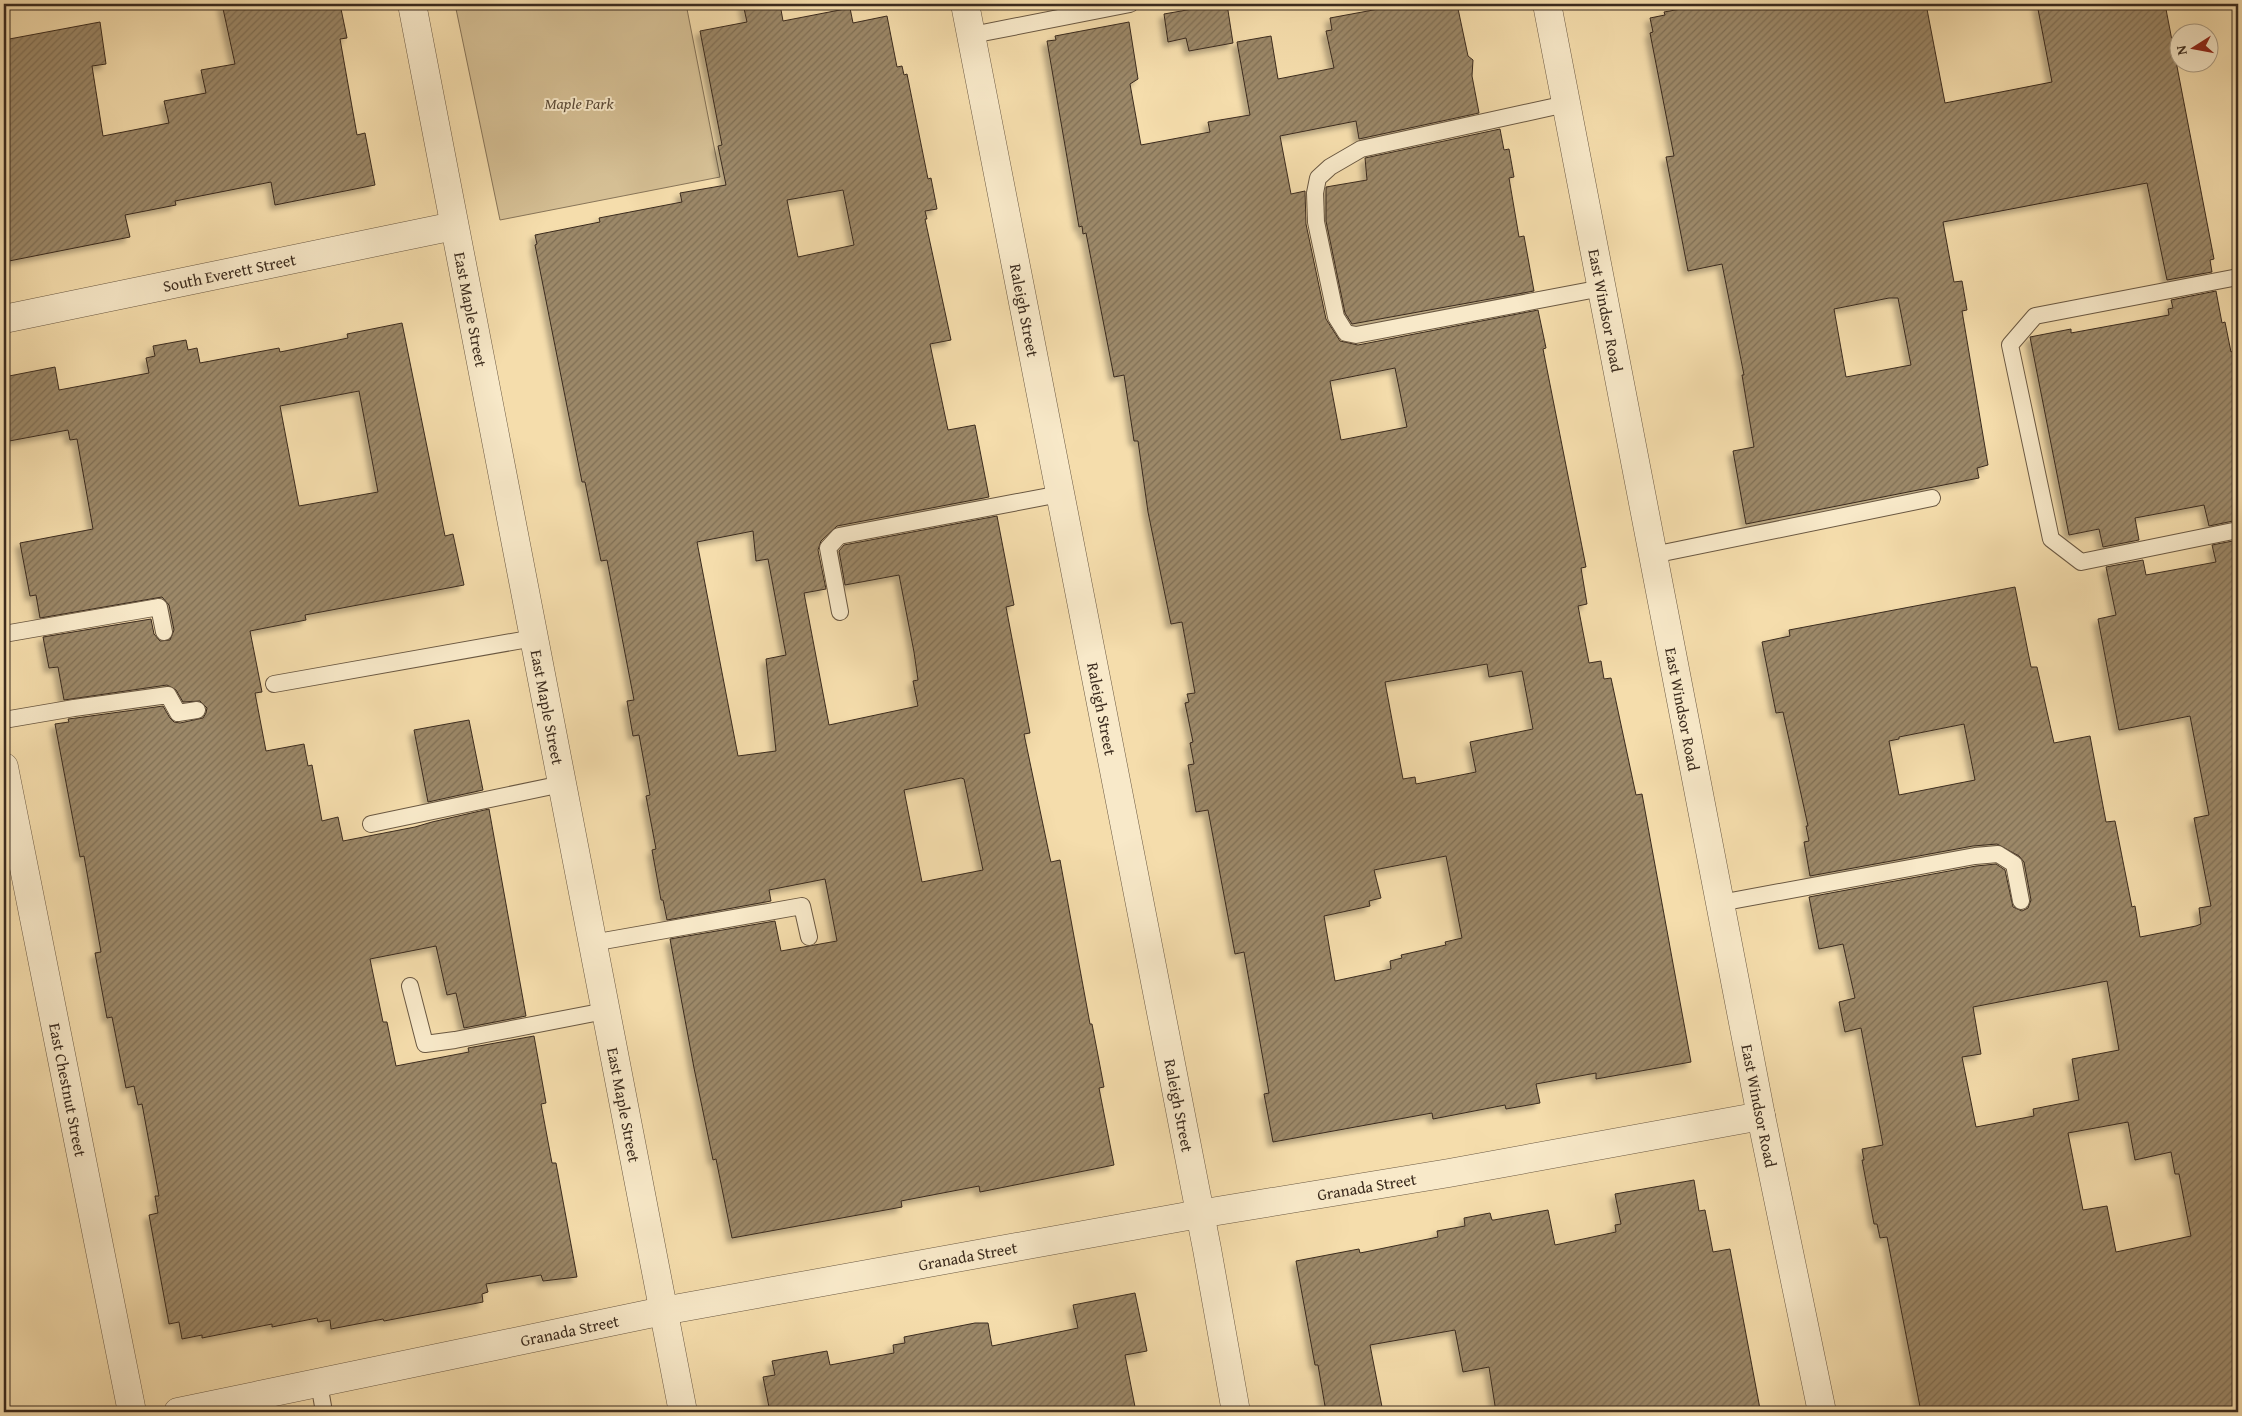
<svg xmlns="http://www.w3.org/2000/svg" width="2242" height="1416" viewBox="0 0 2242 1416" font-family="'Gentium Book Plus',serif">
	<defs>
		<pattern id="building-hatch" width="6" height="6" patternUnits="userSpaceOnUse" patternTransform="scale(1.25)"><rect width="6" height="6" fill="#9c8868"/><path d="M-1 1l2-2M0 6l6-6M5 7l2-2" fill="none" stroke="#806f55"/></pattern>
		<filter id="shadow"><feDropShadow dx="-4.5" dy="4.5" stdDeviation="2.5" flood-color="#0004"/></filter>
	</defs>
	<rect width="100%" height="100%" fill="#f5ddac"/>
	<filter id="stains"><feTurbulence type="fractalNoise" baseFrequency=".004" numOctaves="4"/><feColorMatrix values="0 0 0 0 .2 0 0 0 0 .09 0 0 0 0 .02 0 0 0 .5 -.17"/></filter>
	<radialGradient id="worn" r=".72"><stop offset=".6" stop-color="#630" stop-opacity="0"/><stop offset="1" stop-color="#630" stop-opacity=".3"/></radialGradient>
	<polygon fill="#d5bf94" stroke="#887559" points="455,4 686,4 720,177 500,220"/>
	<g fill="url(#building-hatch)" stroke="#3b2b1e" fill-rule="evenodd" filter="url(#shadow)">
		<polygon points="222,4 340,4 347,38 340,39 357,135 365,133 375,185 275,205 271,182 175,201 176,205 125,215 130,237 4,262 4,40 100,22 106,64 92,66 103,136 169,123 164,101 206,93 201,70 235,64"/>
		<path d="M743 4H780L783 21 850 8 853 23 887 16 897 67 902 66 904 75 907 74 928 179 931 178 937 209 925 211 927 219H925L951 340 930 344 948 430 975 425 989 497 837 526 821 541 818 550 826 589 804 593 829 725 918 706 913 681 918 680 914 652 899 575 845 585 839 551 844 545 997 516 1014 605 1006 607 1030 733 1024 734 1050 858 1051 862 1060 860 1090 1024H1092L1104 1087 1099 1088 1114 1165 980 1192 979 1186 901 1201 902 1207 732 1238 716 1159 713 1160 694 1068 670 939 775 921 781 951 837 941 825 879 769 890 771 901 667 920 663 900H661L652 850 656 849 646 796 650 795 639 735 633 736 627 701 634 700 607 560 601 561 585 482H582L535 245 537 244 535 235 600 222 599 218 682 202 680 193 726 185 718 146 722 145 700 31 747 22ZM843 190 854 245 798 257 787 200ZM753 531 756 561 768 559 786 655 766 659 776 751 738 756 697 542ZM961 778 964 779 983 870 922 882 904 790Z"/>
		<polygon points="1221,4 1227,4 1233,43 1189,51 1186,38 1168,42 1164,14"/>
		<path d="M1384 4H1457L1468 56 1473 60 1472 76 1479 113 1359 139 1356 121 1280 136 1291 194 1305 191 1306 224 1326 319 1340 341 1358 345 1538 310 1546 348 1543 349 1586 567 1581 568 1587 604 1578 606 1589 663 1601 661 1604 679 1611 678 1636 795 1642 794 1691 1062 1596 1079V1073L1536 1084 1540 1103 1506 1109 1505 1105 1433 1119 1432 1113 1273 1142 1264 1094 1269 1093 1244 952 1235 954 1208 810 1196 812 1188 765 1194 764 1190 743 1193 742 1185 703 1189 702 1187 694 1195 693 1182 622 1171 624 1148 512 1138 441H1134L1124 375 1114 377 1086 233 1083 234 1082 226 1079 227 1047 41 1056 40 1055 36 1129 22 1138 79 1130 84 1141 145 1210 132 1208 122 1250 115 1237 42 1271 36 1278 79 1334 68 1326 31 1332 30 1330 18 1384 8ZM1395 368 1407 427 1341 440 1330 381ZM1487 664 1489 677 1522 671 1533 729 1470 742 1476 772 1416 784 1415 777 1403 779 1385 682ZM1446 856 1462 938 1445 942 1446 945 1401 955 1402 958 1390 961 1391 969 1335 981 1324 916 1370 906 1369 901 1381 898 1374 870Z"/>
		<path d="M1709 4H1926L1945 103 2052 82 2037 4H2165L2214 259 2210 260 2212 272 2167 280 2147 183 1943 222 1954 282 1962 281 1967 310 1962 311 1988 465 1977 468 1979 478 1746 524 1733 451 1754 447 1742 375H1744L1722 264 1688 271 1666 157 1674 156 1650 33 1653 32 1650 18 1665 15 1664 12ZM1889 298H1898L1911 365 1846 377 1834 309Z"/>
		<polygon points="1500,129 1504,150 1509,149 1514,177 1509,178 1519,237 1524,236 1534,291 1352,324 1345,313 1326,221 1326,187 1367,180 1365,158"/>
		<polygon points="2216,291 2222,323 2225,322 2231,352 2233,351 2238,382 2238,520 2209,526 2204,505 2135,518 2139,540 2103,547 2099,529 2069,535 2030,337 2071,329 2071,333 2169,315 2168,309 2173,308 2171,300"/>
		<path d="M402 323 445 536 453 534 464 585 305 615 306 620 250 631 262 692 255 693 266 751 304 744 308 766 312 765 322 821 338 817 343 841 415 827 432 822 489 809 526 1016 464 1028 456 993 447 995 436 946 370 959 383 1022H387L396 1066 469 1052 468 1048 534 1036 546 1103 541 1104 552 1163H556L577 1277 543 1281 541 1275 486 1284 488 1292 482 1294 483 1302 384 1321 383 1319 331 1329 330 1320 318 1322 317 1318 272 1327V1324L202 1338V1335L182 1339 179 1322 169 1324 149 1215 158 1213 155 1196H159L142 1104 138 1105 134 1086 126 1088 112 1017 107 1018 95 953 101 952 84 856 80 857 55 724 69 722 68 719 76 718 163 706 170 718 174 722 180 723 203 718 206 713 207 708 200 701 183 702 176 690 167 685 64 700 58 667 49 668 43 637 151 619 154 634 160 641 170 640 174 630 169 605 162 597 40 618 36 595 30 596 20 543 93 529 77 439 70 440 68 430 4 442V377L55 367 59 390 149 373 146 358 155 356 153 346 186 340 188 350 197 348 200 363 279 348 280 352 348 338 347 334ZM359 391 378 492 299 506 280 406Z"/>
		<path d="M2238 540V1412H1921L1887 1237 1880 1238 1877 1224H1874L1862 1160H1864L1862 1149 1883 1145 1861 1028 1845 1032 1839 1002 1855 998 1843 944 1819 949 1809 897 1976 866 1996 864 2005 870 2013 907 2022 911 2028 908 2031 900 2024 862 2019 856 1997 844 1973 846 1810 876 1804 842 1809 841 1806 826H1808L1783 712 1776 713 1762 642 1790 636 1789 630 2015 587 2031 667H2037L2054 743 2090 736 2106 822 2115 821 2132 907 2135 906 2140 937 2196 926 2201 924 2199 908 2211 906 2194 818 2209 815 2190 716 2119 730 2098 619 2116 615 2106 567 2143 560 2146 575 2216 562 2212 545ZM1964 724 1975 780 1899 795 1889 741 1899 739V737ZM2107 981 2119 1050 2072 1059 2079 1100 2033 1109 2034 1116 1976 1127 1962 1057 1981 1054 1973 1007ZM2128 1122 2135 1160 2171 1152 2175 1174H2179L2191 1236 2116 1252 2107 1206 2083 1210 2068 1133Z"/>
		<polygon points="469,720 483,790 428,802 414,730"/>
		<polygon points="1694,1180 1699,1211 1705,1210 1713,1252 1730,1249 1760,1409 1744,1412 1496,1412 1489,1367 1463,1372 1455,1330 1370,1345 1383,1412 1326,1412 1318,1365 1315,1365 1296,1261 1359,1249 1360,1253 1438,1237 1437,1231 1465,1226 1464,1218 1490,1213 1492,1220 1494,1220 1548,1210 1555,1245 1616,1232 1615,1225 1621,1224 1615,1194"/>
		<polygon points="1135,1293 1147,1351 1125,1355 1136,1412 770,1412 763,1377 775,1375 772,1361 827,1351 830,1365 894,1353 893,1345 905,1343 904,1337 975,1323 988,1323 992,1346 1078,1328 1073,1305"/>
	</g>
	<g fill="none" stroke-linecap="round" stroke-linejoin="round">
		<defs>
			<g id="service">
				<polyline points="972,35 1130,4"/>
				<polyline points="1566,104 1361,149 1330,167 1318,178 1315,193 1316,222 1336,317 1346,333 1356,335 1602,288"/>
				<polyline points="2238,277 2035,316 2010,345 2051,539 2081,562 2238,530"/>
				<polyline points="1653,555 1932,498"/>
				<polyline points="840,612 828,548 839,536 1060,494"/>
				<polyline points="4,634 159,607 164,632"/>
				<polyline points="274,684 534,638"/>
				<polyline points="4,720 74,708 168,695 178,713 197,710"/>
				<polyline points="371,824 562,784"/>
				<polyline points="1720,903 1975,856 1998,854 2014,864 2021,901"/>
				<polyline points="592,943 802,906 809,937"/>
				<polyline points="410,986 425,1044 455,1040 605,1011"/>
				<polyline points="319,1383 324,1412"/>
			</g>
			<g id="minor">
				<path id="s1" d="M412 4 683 1412"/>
				<path id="s2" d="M965 4 1207 1249 1236 1412"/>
				<path id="s3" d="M1547 4 1761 1116 1822 1412"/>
				<path id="s4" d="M4 319 454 226"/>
				<path id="s5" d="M4 767 132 1412"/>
				<path id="s6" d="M178 1412 663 1311 1199 1214 1449 1173 1761 1116"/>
			</g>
		</defs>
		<use href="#service" stroke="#6a5842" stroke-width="18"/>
		<use href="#minor" stroke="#6a5842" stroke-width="29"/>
		<use href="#service" stroke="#f8e9c9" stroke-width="16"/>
		<use href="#minor" stroke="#f8e9c9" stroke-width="28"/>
	</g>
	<g text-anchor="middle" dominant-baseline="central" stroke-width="4" stroke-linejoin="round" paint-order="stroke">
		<g font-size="16" font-style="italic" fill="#5a4936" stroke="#f8e9c9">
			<text x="579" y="103">Maple Park</text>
		</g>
		<g font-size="16" fill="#3b2b1e" stroke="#f8e9c9">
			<text stroke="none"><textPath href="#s4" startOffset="230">South Everett Street</textPath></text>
			<text stroke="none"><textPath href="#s1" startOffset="311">East Maple Street</textPath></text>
			<text stroke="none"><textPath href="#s2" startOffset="312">Raleigh Street</textPath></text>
			<text stroke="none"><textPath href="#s3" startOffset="312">East Windsor Road</textPath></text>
			<text stroke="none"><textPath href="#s1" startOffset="716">East Maple Street</textPath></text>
			<text stroke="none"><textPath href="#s2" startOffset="718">Raleigh Street</textPath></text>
			<text stroke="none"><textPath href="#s3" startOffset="718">East Windsor Road</textPath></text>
			<text stroke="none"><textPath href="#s5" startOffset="329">East Chestnut Street</textPath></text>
			<text stroke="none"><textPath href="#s2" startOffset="1122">Raleigh Street</textPath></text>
			<text stroke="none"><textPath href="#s1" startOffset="1121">East Maple Street</textPath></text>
			<text stroke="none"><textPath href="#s3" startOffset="1122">East Windsor Road</textPath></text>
			<text stroke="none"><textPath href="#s6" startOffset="1210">Granada Street</textPath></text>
			<text stroke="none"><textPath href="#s6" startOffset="805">Granada Street</textPath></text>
			<text stroke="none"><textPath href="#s6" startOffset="400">Granada Street</textPath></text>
		</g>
	</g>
	<rect width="2242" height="1416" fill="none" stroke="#f5ddac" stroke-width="20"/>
	<rect x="5" y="5" width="2232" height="1406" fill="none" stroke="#3b2b1e" stroke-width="2.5"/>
	<rect x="10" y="10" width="2222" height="1396" fill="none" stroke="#3b2b1e"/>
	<g transform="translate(2194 48) rotate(259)"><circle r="24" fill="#f8e9c9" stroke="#ac9d85"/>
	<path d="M0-4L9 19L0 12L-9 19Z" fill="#8f2418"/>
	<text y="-8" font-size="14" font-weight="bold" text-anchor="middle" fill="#3b2b1e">N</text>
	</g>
	<rect width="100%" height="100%" filter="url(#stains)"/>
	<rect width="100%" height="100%" fill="url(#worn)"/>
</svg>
